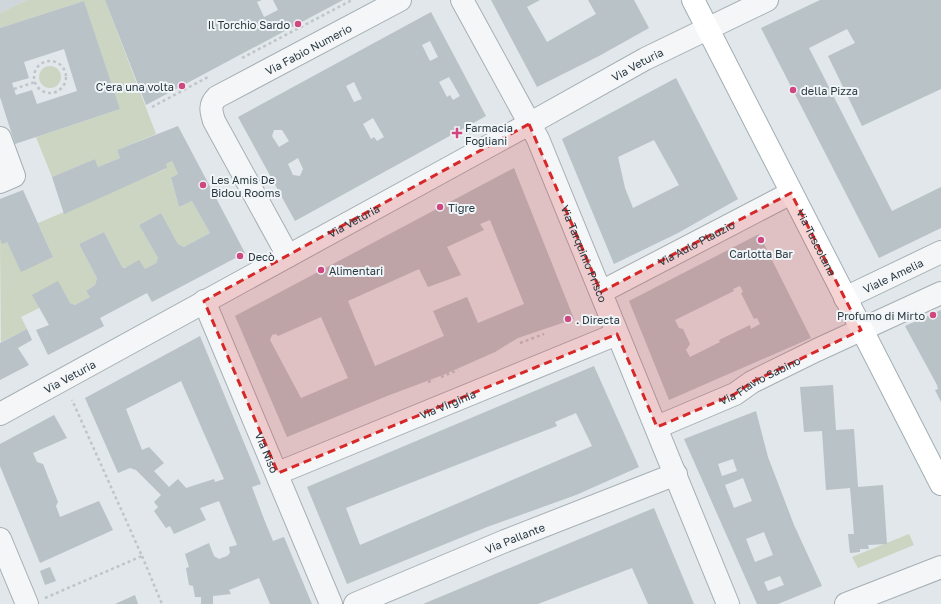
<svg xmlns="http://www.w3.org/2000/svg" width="941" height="604" viewBox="0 0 941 604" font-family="'Golos Text',sans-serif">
	<rect width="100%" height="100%" fill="#e1e7ea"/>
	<polygon fill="#cfd7dc" points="0,0 27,0 0,13"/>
	<g fill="#ccd4c2">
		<polygon points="27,0 105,0 156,134 117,150 120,158 98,167 95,159 52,177 36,137 120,109 84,1 0,28 0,13"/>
		<circle cx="50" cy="77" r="11"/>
		<polygon points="172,161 178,174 171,179 179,207 192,201 210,233 184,247 178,244 161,213 139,225 158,258 156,263 145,269 122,267 104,232 79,244 97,278 95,285 86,291 90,297 75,305 70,303 58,282 39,308 21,317 27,329 1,342 0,239 7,242 21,271 53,257 38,223 166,169 166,164"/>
		<polygon points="909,534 914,545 858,568 852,557"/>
	</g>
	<g fill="#b8c2c7" fill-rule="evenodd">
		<polygon points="105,0 262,0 257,2 264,17 278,10 273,0 343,0 146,105"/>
		<polygon points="491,0 540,0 527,7 547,42 596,14 588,0 634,0 649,28 599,56 537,87"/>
		<polygon points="820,0 941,0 941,89 862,126 828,56 855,43 847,29 809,48 892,211 941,187 941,228 879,258 761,28"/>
		<path d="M84 1 120 109 15 144 0 97V28ZM64 49 77 91 37 104 32 90 16 95 12 83 29 78 24 62Z"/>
		<path d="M431 12 486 116 295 221 238 117ZM430 41 438 57 430 61 422 45ZM449 77 460 96 453 100 450 95 447 97 439 82ZM354 82 362 99 354 102 346 86ZM373 118 384 137 377 141 374 137 371 139 363 124ZM274 130H282L289 141 279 147 272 136ZM298 158 303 169 300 176 293 175 288 164Z"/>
		<path d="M676 78 738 199 678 233 614 264 562 139ZM654 140 679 185 633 208 625 188 618 157Z"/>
		<polygon points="178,126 245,253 152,302 147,293 100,318 104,326 48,355 36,330 49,325 32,295 58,281 70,303 75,305 90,297 86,291 95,285 97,278 79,244 104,232 122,267 125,268 139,260 145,269 156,263 158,258 139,225 161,213 178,244 184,247 210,233 192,201 179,207 171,178 178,174 172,161 166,164 167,168 64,214 52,177 95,159 98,167 120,158 117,150"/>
		<path d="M514 168 574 319 518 338 495 352 443 375 387 396 287 437 235 316ZM490 220 524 304 478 323 467 297 433 311 444 336 375 366 348 301 419 269 428 287 461 275 447 247 484 230 480 224ZM321 317 348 378 301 398 270 340 272 335 276 334 278 336Z"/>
		<polygon points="23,190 53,257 21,272 7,242 2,244 0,239 0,199"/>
		<path d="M759 234 811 338 669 400 629 301ZM740 286 743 292 741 293 754 319 757 318 760 324 751 329 750 325 719 340 720 342 690 357 686 350 690 344 683 329 679 328 675 320 734 291 733 289Z"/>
		<polygon points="941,310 941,402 935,390 938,389 937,385 905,326"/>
		<polygon points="27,329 32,340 18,348 29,365 0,380 0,343"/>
		<path d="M200 336 261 484 252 487 264 519 273 541 284 537 312 604H270L259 578 229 590 231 594 213 596V604H201V597H195L193 586 189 585 186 568 189 567 185 554 209 543 214 556 219 559 227 556 230 553 229 547 237 545 219 501 200 508 206 520 174 534 170 526 166 528 154 511 158 507 154 502 161 495 136 470 130 468 118 473 85 398ZM181 381 224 479 215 482 214 479 186 488 178 479 169 487 154 471 164 463 149 447 142 450 126 409Z"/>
		<path d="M594 366 639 467 576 495 487 527 347 584 307 487ZM576 413 592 446 360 545 346 508 557 426 555 422Z"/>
		<polygon points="833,385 836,430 854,429 858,487 883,485 887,544 868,545 869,549 860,549 860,552 850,553 848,534 854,534 850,488 826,490 822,431 804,432 800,387"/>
		<path d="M756 411 768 457 794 525 822 586 778 604H757L684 439ZM733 459 737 471 722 476 718 464ZM743 478 752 501 734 508 725 485ZM764 532 773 555 755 562 746 539ZM780 576 784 585 768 591 764 582Z"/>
		<polygon points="54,415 67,438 33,453 37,462 43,464 58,502 56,506 60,517 99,501 113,530 40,563 0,466 0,444"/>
		<polygon points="654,508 694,604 648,604 632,568 538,604 423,604"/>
		<polygon points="50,567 56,581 45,585 40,571"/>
		<polygon points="135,595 138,604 115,604"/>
	</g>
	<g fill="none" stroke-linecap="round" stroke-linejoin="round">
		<defs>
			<g id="minor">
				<path id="s1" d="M462 0 538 139 728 604"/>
				<polyline points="0,138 14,176 0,182"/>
				<path id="s2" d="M288 256 214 121C211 111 209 105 217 97L400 0"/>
				<path id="s3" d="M601 292 791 193"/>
				<path id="s4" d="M845 298 941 252"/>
				<path id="s5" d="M204 301 331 604"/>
				<path id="s6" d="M0 414 529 124 645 59 767 0"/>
				<path id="s7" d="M657 427 735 394 752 382 817 350 941 293"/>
				<path id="s8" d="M278 473 617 334"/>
				<polyline points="0,539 27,604"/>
				<path id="s9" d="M355 604 505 541 676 474"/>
				<polyline points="846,604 941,567"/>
			</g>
			<g id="major">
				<path id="s10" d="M693 0 941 484"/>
			</g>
		</defs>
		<use href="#minor" stroke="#a6afb4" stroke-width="24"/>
		<use href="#major" stroke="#a0afb6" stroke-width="24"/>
		<g stroke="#bfc5c9" stroke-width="2.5" stroke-dasharray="3 3" stroke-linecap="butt">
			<polyline points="242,58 352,0"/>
			<circle cx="50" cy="77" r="16"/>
			<polyline points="14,89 35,82"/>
			<polyline points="152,107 208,77"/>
			<polyline points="520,343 544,334"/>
			<polyline points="441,377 458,370"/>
			<polyline points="428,382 434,380"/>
			<polyline points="142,556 162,604"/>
			<polyline points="45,598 142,556 72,400"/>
		</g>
		<use href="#minor" stroke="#f4f6f8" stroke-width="22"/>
		<use href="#major" stroke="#fff" stroke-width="22"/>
	</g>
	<path fill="#d62828" fill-opacity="0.2" stroke="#d62828" stroke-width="3" stroke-dasharray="8 5" stroke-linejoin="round" d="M529 124 601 292 791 193 861 330 752 382 735 394 657 427 617 334 278 473 204 301Z"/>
	<g fill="#cf4681" stroke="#f1f5f7" stroke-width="1.5">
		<circle cx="298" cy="24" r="4"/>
		<circle cx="182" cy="86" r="4"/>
		<circle cx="793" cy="90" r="4"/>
		<path d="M455 127h4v4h4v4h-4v4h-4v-4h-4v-4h4z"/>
		<circle cx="203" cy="185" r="4"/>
		<circle cx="440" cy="207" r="4"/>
		<circle cx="761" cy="240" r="4"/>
		<circle cx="240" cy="256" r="4"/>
		<circle cx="321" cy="270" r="4"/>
		<circle cx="933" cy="315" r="4"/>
		<circle cx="568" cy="319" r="4"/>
	</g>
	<g text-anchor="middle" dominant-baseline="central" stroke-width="4" stroke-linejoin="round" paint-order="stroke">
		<g font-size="11" fill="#293942" stroke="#f1f5f7" text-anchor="start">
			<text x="290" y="24" text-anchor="end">Il Torchio Sardo</text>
			<text x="174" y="86" text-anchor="end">C'era una volta</text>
			<text x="801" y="90">della Pizza</text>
			<text x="465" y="127">Farmacia<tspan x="465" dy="13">Fogliani</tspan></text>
			<text x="211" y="179">Les Amis De<tspan x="211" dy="13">Bidou Rooms</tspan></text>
			<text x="448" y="207">Tigre</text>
			<text x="761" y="253" text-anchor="middle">Carlotta Bar</text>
			<text x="248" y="256">Decò</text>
			<text x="329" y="270">Alimentari</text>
			<text x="925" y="315" text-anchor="end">Profumo di Mirto</text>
			<text x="576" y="319">. Directa</text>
		</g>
		<g font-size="11" fill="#293942" stroke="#f1f5f7">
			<text stroke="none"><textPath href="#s2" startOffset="283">Via Fabio Numerio</textPath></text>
			<text stroke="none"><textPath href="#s6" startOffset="727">Via Veturia</textPath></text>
			<text stroke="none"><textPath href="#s6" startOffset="403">Via Veturia</textPath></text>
			<text stroke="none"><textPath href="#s10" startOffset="272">Via Tuscolana</textPath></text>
			<text stroke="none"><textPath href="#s3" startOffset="107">Via Aulo Plauzio</textPath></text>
			<text stroke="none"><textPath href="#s1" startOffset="282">Via Tarquinio Prisco</textPath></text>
			<text stroke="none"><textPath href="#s4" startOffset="53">Viale Amelia</textPath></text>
			<text stroke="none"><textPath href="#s6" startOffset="79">Via Veturia</textPath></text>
			<text stroke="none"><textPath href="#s7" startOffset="113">Via Flavio Sabino</textPath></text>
			<text stroke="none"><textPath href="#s8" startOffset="183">Via Virginia</textPath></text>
			<text stroke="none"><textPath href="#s5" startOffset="164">Via Niso</textPath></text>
			<text stroke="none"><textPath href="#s9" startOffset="173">Via Pallante</textPath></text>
		</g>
	</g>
</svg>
